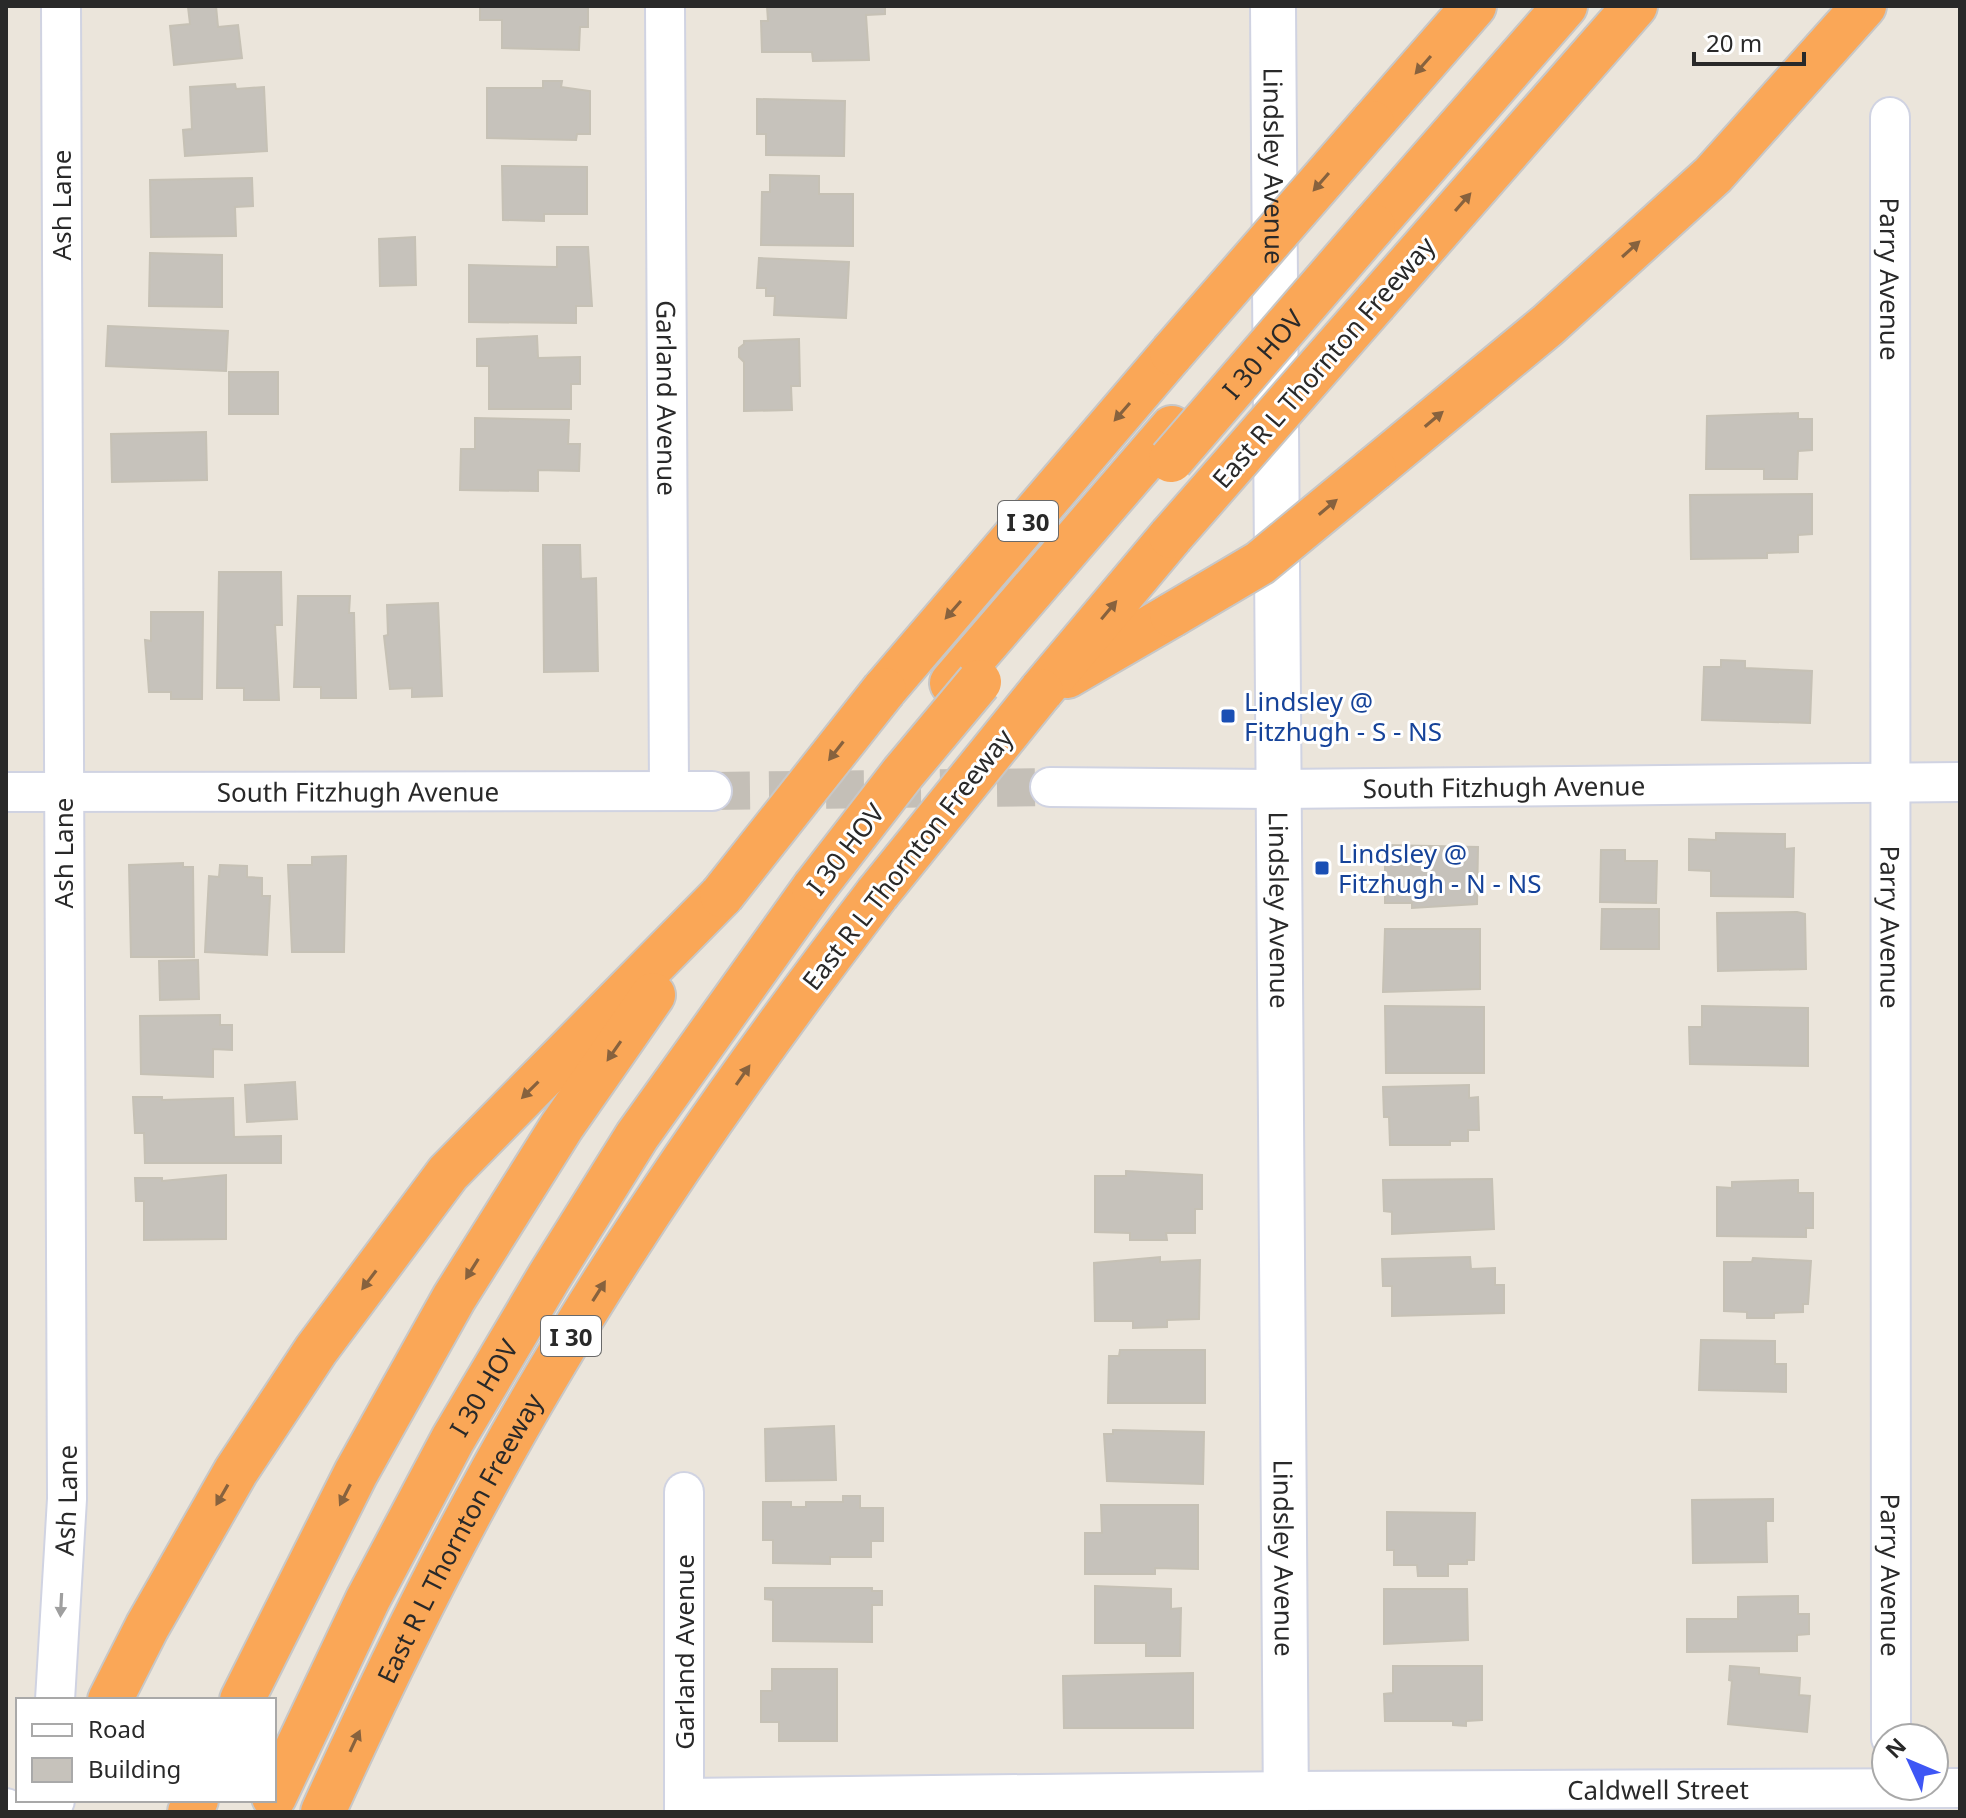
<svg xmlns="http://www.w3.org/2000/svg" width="1966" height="1818" viewBox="0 0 1966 1818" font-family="'Noto Sans',sans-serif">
	<rect width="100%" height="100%" fill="#ebe5db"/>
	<g fill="#c6c2bb" stroke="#c6c1b5" stroke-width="2">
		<polygon points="216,6 218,27 238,25 242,58 174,65 170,26 190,24 188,7"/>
		<polygon points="480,6 588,6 588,27 580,27 579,50 502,48 502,20 480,20"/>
		<polygon points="767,6 885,6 885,14 866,15 869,60 813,61 812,52 762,52 761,21 768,21"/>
		<polygon points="543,81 562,81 561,87 590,91 590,134 577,134 576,140 487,138 487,88 543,88"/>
		<polygon points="235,84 236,89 264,87 267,151 185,156 183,130 192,129 190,87"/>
		<polygon points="757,99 845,101 844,156 766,155 766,134 757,134"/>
		<polygon points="502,166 587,167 587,214 544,214 544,221 503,220"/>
		<polygon points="770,175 819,176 819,194 853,194 853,246 761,245 762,192 770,192"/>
		<polygon points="252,178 253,206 235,207 236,236 151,237 150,180"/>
		<polygon points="415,237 416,285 380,286 379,239"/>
		<polygon points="557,247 588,247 592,306 576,306 576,323 469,322 469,265 557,267"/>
		<polygon points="150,253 222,255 222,307 149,306"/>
		<polygon points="759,258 849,262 846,318 774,315 775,296 766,296 766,288 757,288"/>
		<polygon points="108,326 228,331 226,371 106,366"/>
		<polygon points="537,336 538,358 580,357 580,384 571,384 571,409 489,409 489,366 477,366 477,339"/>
		<polygon points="799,339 800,386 791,386 792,410 744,411 744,362 739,357 739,348 744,344 744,341"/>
		<rect x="229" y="372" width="49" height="42"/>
		<polygon points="1798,413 1798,419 1812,419 1812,450 1798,451 1797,479 1764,479 1764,469 1706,469 1707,416"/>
		<polygon points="475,418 569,420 568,444 580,444 579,471 538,470 538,491 460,490 461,449 475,449"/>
		<polygon points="206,432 207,480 112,482 111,434"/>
		<polygon points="1812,494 1812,534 1798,535 1798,552 1767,553 1767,558 1691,559 1690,495"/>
		<polygon points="543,545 580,545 581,579 596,578 598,671 544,672"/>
		<polygon points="219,572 281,572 282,625 275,625 279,700 244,700 244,688 217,688"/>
		<polygon points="298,596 350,596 349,613 354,613 356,698 321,698 321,687 294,687"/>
		<polygon points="438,603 442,696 412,697 412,688 390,689 384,636 388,635 387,605"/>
		<polygon points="151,612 203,612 202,699 171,699 171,692 149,692 145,640 151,641"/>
		<polygon points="1721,660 1745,661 1745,668 1812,671 1810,723 1702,720 1704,667 1721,667"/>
		<polygon points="1716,833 1785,834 1785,849 1794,848 1793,897 1711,896 1711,871 1689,870 1689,839 1716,840"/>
		<polygon points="1385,845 1478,847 1477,904 1412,908 1412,903 1385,903"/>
		<polygon points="1601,850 1625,850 1625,861 1657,861 1656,903 1600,902"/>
		<polygon points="346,856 344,952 292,952 288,865 312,865 312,857"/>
		<polygon points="183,863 183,867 193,867 194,957 131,957 129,865"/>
		<polygon points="220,865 247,866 247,877 262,878 262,896 270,896 267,955 205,952 209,876 219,877"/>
		<polygon points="1602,909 1659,909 1659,949 1601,949"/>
		<polygon points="1797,912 1805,914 1806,969 1718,971 1717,913"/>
		<polygon points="1385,929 1480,929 1480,989 1383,992"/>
		<polygon points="198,960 199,999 160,1000 159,961"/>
		<polygon points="1385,1006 1484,1007 1484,1073 1386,1073"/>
		<polygon points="1702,1006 1808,1008 1808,1066 1690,1064 1689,1027 1702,1027"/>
		<polygon points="220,1015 220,1025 232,1025 232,1050 213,1049 213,1077 141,1074 140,1016"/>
		<polygon points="295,1082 297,1119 247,1122 245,1085"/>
		<polygon points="1469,1085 1469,1098 1478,1097 1479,1130 1468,1130 1468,1141 1450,1141 1450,1145 1390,1145 1389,1117 1384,1117 1383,1087"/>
		<polygon points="133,1097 162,1097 162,1100 233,1098 234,1137 281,1136 281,1163 145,1163 144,1133 135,1133"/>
		<polygon points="1126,1171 1202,1175 1202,1209 1195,1209 1195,1233 1166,1233 1167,1240 1130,1240 1130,1233 1095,1232 1095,1176 1126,1176"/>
		<polygon points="226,1175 226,1239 144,1240 144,1201 136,1201 135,1178 162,1178 162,1181"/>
		<polygon points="1492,1179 1494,1229 1392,1234 1392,1212 1384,1211 1383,1180"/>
		<polygon points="1798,1180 1798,1193 1813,1193 1813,1228 1806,1228 1806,1237 1717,1236 1717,1187 1732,1188 1732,1182"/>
		<polygon points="1160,1257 1160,1262 1200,1260 1199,1319 1167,1320 1167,1327 1133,1328 1133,1321 1095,1321 1094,1263"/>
		<polygon points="1470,1257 1471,1269 1495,1268 1495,1285 1504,1285 1504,1313 1392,1316 1392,1286 1383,1286 1382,1259"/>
		<polygon points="1753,1258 1811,1261 1808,1304 1803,1304 1803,1312 1774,1313 1774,1318 1747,1318 1747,1312 1724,1311 1724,1262 1752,1262"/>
		<polygon points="1701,1340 1775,1341 1775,1364 1786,1364 1786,1392 1699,1390"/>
		<polygon points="1120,1350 1205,1350 1205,1403 1108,1403 1109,1356 1119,1356"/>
		<polygon points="834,1426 836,1480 766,1481 765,1429"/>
		<polygon points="1113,1430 1204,1432 1203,1484 1107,1481 1104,1434 1113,1434"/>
		<polygon points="843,1496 860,1496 860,1508 883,1508 883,1541 871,1541 871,1557 830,1557 830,1564 773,1563 773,1540 763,1540 763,1502 791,1502 791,1507 806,1507 806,1502 843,1502"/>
		<polygon points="1773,1499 1773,1521 1766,1521 1767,1562 1693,1563 1692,1500"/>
		<polygon points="1101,1505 1198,1505 1198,1569 1155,1568 1155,1574 1085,1574 1085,1533 1102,1533"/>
		<polygon points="1387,1512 1475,1513 1474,1560 1467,1560 1467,1564 1448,1564 1448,1576 1418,1576 1417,1565 1394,1565 1394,1550 1387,1550"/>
		<polygon points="1095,1586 1171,1589 1171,1609 1181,1608 1180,1656 1146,1656 1146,1643 1095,1643"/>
		<polygon points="765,1588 872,1588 872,1591 882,1591 882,1605 872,1605 872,1642 773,1641 773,1600 765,1599"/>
		<polygon points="1384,1589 1467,1589 1468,1640 1384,1644"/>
		<polygon points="1798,1596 1798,1614 1809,1614 1809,1634 1797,1635 1797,1651 1687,1652 1687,1619 1738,1619 1738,1597"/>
		<polygon points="1393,1666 1482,1666 1482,1720 1466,1721 1466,1726 1453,1725 1453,1721 1385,1721 1384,1694 1393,1693"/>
		<polygon points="1730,1666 1759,1668 1759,1674 1800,1678 1799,1695 1810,1696 1807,1732 1728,1724 1732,1681 1729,1680"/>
		<polygon points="772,1669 837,1669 837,1741 779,1741 779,1722 761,1722 761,1691 772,1691"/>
		<polygon points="1193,1673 1193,1728 1064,1728 1063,1676"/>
	</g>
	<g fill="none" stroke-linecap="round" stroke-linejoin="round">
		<polyline stroke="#c4bfb7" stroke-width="38" stroke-dasharray="38 19" stroke-linecap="butt" points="712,791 1050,787"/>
		<defs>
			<g id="minor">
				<path id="s1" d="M665 6 669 791"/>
				<path id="s2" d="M1890 117 1891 1738"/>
				<path id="s3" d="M1050 787 1279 789 1960 782"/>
				<path id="s4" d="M6 792 712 791"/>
				<path id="s5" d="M55 1700 67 1499 61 6"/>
				<path id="s6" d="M684 1798 1286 1791 1960 1788"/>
				<polyline points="6,1808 13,1812"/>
				<polyline points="684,1812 684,1492"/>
			</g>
			<g id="tertiary">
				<path id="s7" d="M1273 6 1286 1812"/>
			</g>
			<polyline id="secondary" points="46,1812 52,1800"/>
			<g id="motorway">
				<polyline points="1372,123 1474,6"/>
				<polyline points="1373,226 1565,6"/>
				<polyline points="1375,303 1635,6"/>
				<polyline points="1374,469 1548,325 1713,175 1864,6"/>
				<polyline points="1067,676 1172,615"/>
				<polyline points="952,683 1172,428"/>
				<polyline points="884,690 1172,353"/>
				<polyline points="1041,691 1171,536"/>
				<polyline points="110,1700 147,1627 236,1471 316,1350 448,1173 722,895"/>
				<polyline points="242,1700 356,1473 454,1298 562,1126 653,995"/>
				<path id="s8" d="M274 1797 368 1599 453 1439 549 1277 637 1136 814 888"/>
				<polyline points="190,1812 196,1800"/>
				<path id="s9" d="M323 1812C390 1664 463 1517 546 1377 645 1209 758 1049 877 894"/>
			</g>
		</defs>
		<use href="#minor" stroke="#d0d3e2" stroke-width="42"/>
		<use href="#tertiary" stroke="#d0d3e2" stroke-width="48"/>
		<use href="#secondary" stroke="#d0d3e2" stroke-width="48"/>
		<use href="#motorway" stroke="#c7c7c7" stroke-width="48"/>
		<use href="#minor" stroke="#fff" stroke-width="38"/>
		<use href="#tertiary" stroke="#fff" stroke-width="44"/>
		<use href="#secondary" stroke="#fff" stroke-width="44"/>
		<use href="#motorway" stroke="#faa757" stroke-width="44"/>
		<defs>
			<g id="motorway-bridge">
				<polyline points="1172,353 1372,123"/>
				<path id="s10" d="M1171 460 1373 226"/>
				<polyline points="1171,536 1375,303"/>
				<polyline points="1172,615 1260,563 1374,469"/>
				<polyline points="814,888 903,773 979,682"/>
				<polyline points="877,894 1041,691"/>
				<polyline points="722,895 884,690"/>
			</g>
		</defs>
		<use href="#motorway-bridge" stroke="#c7c7c7" stroke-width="48" stroke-linecap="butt"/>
		<use href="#motorway-bridge" stroke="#faa757" stroke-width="44"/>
	</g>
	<defs><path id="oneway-solid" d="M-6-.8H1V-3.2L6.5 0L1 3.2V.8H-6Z" transform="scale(2)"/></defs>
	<g fill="#87623e">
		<use href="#oneway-solid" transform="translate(1423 65) rotate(131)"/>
		<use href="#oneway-solid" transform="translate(1321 182) rotate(131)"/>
		<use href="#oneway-solid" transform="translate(1463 202) rotate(-49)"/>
		<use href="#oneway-solid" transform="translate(1631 249) rotate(-42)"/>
		<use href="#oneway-solid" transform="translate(1122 412) rotate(131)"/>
		<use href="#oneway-solid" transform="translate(1434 419) rotate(-40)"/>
		<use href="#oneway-solid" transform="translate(1328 507) rotate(-40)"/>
		<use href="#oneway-solid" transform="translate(953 610) rotate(131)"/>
		<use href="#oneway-solid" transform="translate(1109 610) rotate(-50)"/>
		<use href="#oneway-solid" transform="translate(836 751) rotate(128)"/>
		<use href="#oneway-solid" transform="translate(614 1051) rotate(125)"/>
		<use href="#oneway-solid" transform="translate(743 1075) rotate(-55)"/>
		<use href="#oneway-solid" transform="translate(530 1090) rotate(135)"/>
		<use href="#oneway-solid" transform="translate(472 1269) rotate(122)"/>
		<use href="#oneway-solid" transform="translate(369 1280) rotate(127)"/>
		<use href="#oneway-solid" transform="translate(599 1291) rotate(-58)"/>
		<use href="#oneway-solid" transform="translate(222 1495) rotate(120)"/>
		<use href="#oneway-solid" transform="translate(345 1495) rotate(117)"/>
		<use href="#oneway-solid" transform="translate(355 1741) rotate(-65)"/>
	</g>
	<use fill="#9f9f9f" href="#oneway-solid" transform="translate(61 1605) rotate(93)"/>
	<g fill="#1a4fb4" stroke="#fff" stroke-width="3">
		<rect x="1220" y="708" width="16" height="16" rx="4"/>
		<rect x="1314" y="860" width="16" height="16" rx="4"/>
	</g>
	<g text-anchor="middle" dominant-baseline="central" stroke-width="6" stroke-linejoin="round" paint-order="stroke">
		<g fill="#fff" stroke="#696969" stroke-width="2">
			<rect x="998" y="501" width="60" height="40" rx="6"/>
			<rect x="541" y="1316" width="60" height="40" rx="6"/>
		</g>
		<g font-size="24" font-weight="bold" fill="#292929">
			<text x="1028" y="521">I 30</text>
			<text x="571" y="1336">I 30</text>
		</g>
		<g font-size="26" fill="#292929" stroke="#fff">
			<text stroke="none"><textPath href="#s7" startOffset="160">Lindsley Avenue</textPath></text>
			<text transform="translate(61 205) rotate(-90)">Ash Lane</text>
			<text stroke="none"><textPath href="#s2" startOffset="162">Parry Avenue</textPath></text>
			<text stroke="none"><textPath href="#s10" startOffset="140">I 30 HOV</textPath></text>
			<text transform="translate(1323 362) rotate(-49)">East R L Thornton Freeway</text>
			<text stroke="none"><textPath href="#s1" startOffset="392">Garland Avenue</textPath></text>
			<text stroke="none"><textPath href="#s3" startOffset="454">South Fitzhugh Avenue</textPath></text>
			<text stroke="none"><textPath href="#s4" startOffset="352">South Fitzhugh Avenue</textPath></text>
			<text transform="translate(845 849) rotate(-52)">I 30 HOV</text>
			<text transform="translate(63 853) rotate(-90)">Ash Lane</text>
			<text transform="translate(907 859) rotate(-52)">East R L Thornton Freeway</text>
			<text stroke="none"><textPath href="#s7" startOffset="904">Lindsley Avenue</textPath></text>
			<text stroke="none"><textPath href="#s2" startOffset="810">Parry Avenue</textPath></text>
			<text stroke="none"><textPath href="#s8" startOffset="460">I 30 HOV</textPath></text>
			<text stroke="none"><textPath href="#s5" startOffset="200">Ash Lane</textPath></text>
			<text stroke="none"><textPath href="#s9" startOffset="306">East R L Thornton Freeway</textPath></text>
			<text stroke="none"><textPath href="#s7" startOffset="1552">Lindsley Avenue</textPath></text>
			<text stroke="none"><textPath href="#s2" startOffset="1458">Parry Avenue</textPath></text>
			<text transform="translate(684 1652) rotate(-90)">Garland Avenue</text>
			<text stroke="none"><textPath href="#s6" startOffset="974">Caldwell Street</textPath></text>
		</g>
		<g font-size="26" fill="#164399" stroke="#fff" text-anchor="start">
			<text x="1244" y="701">Lindsley @<tspan x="1244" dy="30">Fitzhugh - S - NS</tspan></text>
			<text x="1338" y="853">Lindsley @<tspan x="1338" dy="30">Fitzhugh - N - NS</tspan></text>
		</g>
	</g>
	<rect width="1966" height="1818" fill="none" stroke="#292929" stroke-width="16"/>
	<rect x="16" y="1698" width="260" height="104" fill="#ffffff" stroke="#a9a9a9" stroke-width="2"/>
	<rect x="32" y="1724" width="40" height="12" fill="#ffffff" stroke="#a9a9a9" stroke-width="2"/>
	<text x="88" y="1738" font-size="24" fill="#292929">Road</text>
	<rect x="32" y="1758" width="40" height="24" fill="#c6c2bb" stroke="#a9a9a9" stroke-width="2"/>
	<text x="88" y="1778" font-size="24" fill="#292929">Building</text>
	<g transform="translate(1910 1762) rotate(314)"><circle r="38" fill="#ffffff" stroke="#a9a9a9" stroke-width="2"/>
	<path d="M0-6L14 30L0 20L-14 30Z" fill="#3e56f5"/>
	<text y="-12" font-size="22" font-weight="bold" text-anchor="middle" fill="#292929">N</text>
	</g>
	<path d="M1694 52v12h110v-12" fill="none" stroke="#292929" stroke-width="4"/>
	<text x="1706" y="52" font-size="24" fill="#292929" stroke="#ffffff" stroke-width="6" paint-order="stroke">20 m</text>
</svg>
